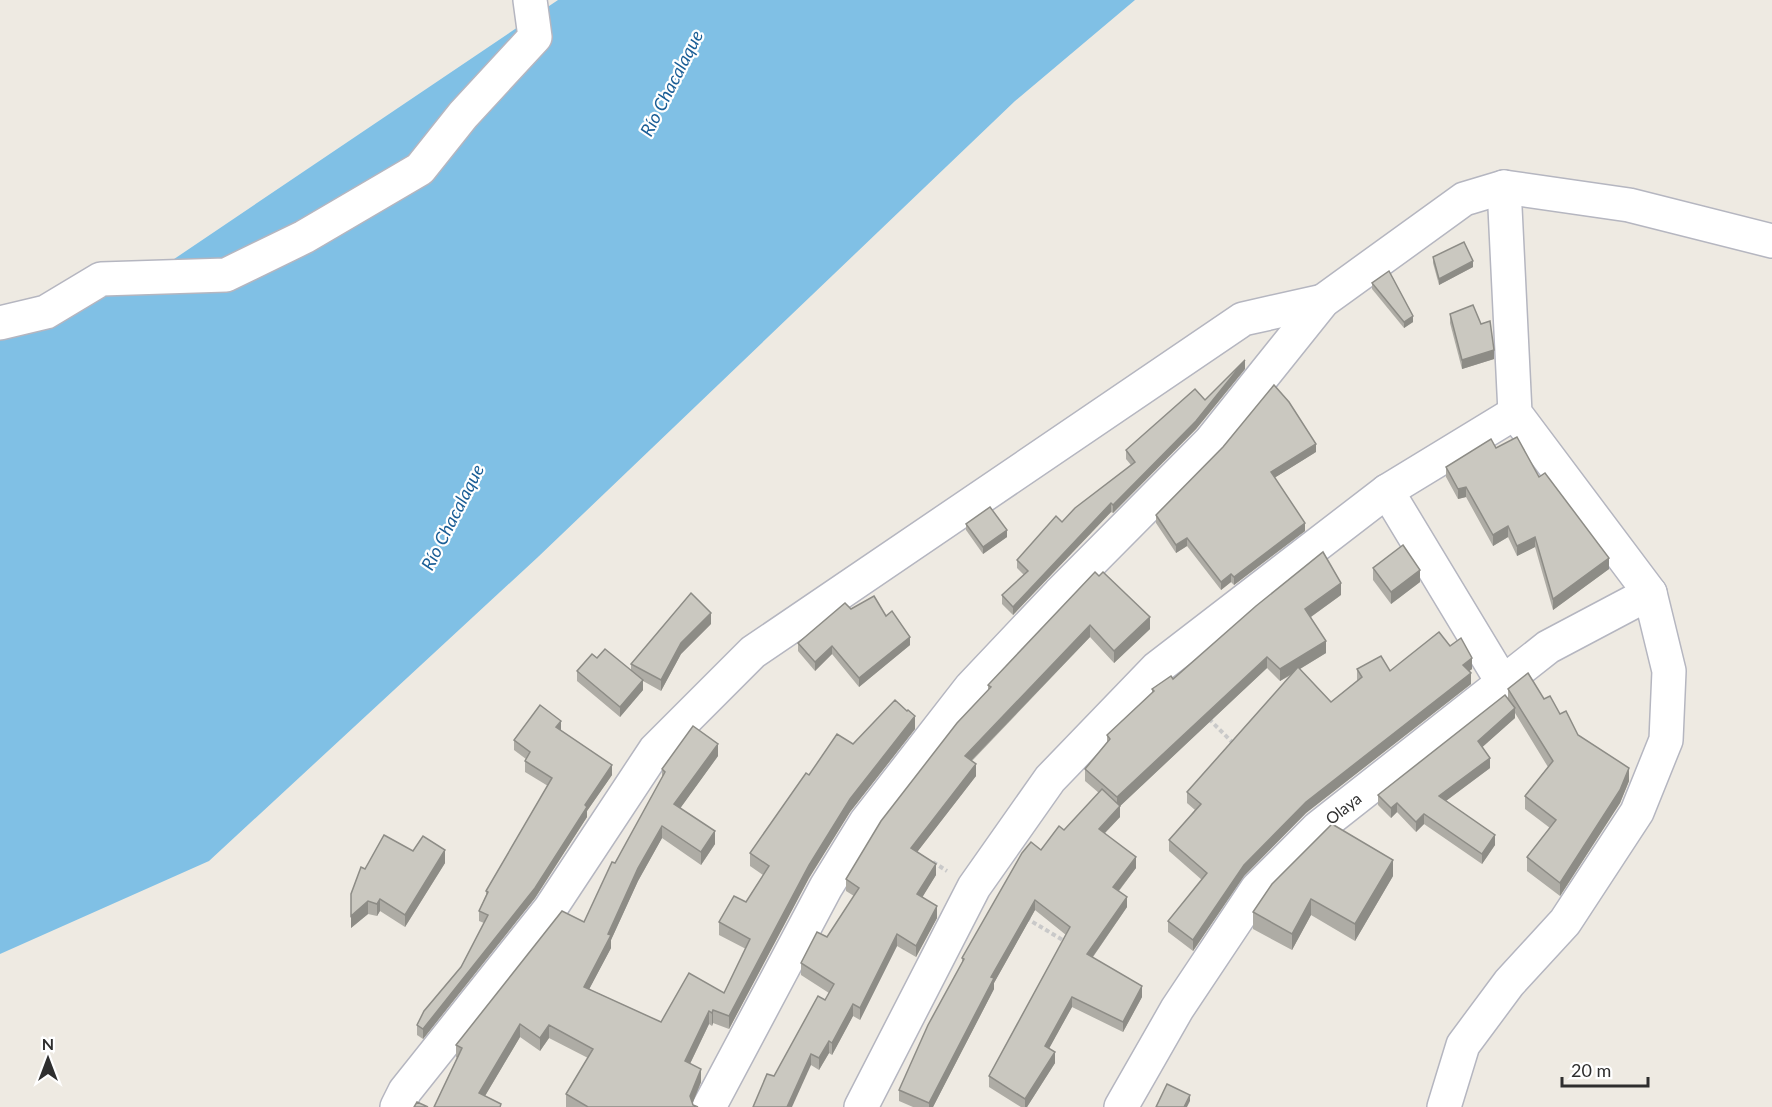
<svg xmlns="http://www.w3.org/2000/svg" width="1772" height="1107" viewBox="0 0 1772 1107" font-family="Lato,sans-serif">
	<rect width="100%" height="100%" fill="#eeeae2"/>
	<polygon fill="#80c0e5" points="558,0 1135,0 1015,101 538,557 209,861 0,954 0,310 143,280"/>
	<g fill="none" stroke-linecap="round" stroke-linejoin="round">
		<defs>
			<g id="minor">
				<polyline points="0,323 46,312 101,279 226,275 304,237 420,169 463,115 535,37 530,0"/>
				<polyline points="1387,491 1503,683"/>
				<polyline points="397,1107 405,1091 550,909 655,750 753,652 1243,319 1323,301"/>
				<polyline points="709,1107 826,887 866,822 971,687 1059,594 1210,442 1323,301 1464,199 1504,187 1629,205 1772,241"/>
				<polyline points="861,1107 974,887 1050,779 1157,668 1387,491 1515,413"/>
				<polyline points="1121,1107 1177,1009 1257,889 1318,828 1548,647 1650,593"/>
				<polyline points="1444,1107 1463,1045 1509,983 1565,922 1637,812 1666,740 1669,671 1650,593 1515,413 1504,187"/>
			</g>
		</defs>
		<use href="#minor" stroke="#b5b6c0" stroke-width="36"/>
		<g stroke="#c9c9c9" stroke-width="4" stroke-dasharray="4.5 3" stroke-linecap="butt">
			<polyline points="1209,719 1233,743"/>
			<polyline points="933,862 947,871"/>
			<polyline points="1026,918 1066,942"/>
		</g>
		<use href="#minor" stroke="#fff" stroke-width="33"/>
	</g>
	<g fill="#aeaca5">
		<polygon points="1433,257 1473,267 1439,285 1433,263"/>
		<polygon points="1372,283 1413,322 1404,328 1372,289"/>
		<polygon points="1450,314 1494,359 1462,369 1450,323"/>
		<polygon points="1245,369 1196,429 1113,513 1111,512 1013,615 1002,604 1002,595 1024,575 1017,568 1017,560 1131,465 1126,459 1126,450 1205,400"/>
		<polygon points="1496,448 1539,477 1609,569 1553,610 1535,547 1517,556 1508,537 1493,546 1466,497 1458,499 1446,477 1446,467"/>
		<polygon points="1316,452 1274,478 1305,531 1234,585 1231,582 1221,590 1187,546 1176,553 1156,523 1156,515"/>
		<polygon points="966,524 1007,537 983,554 966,530"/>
		<polygon points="1373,568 1420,582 1391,604 1373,580"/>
		<polygon points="1095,572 1150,629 1114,663 1090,637 972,761 976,776 917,852 936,875 922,897 937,918 916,957 897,946 860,1020 853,1016 832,1055 829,1053 819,1070 811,1065 774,1076 825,1000 829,993 801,975 801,963 827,937 854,896 846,891 846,879 988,690 988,685"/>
		<polygon points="1341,595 1311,617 1326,653 1300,669 1331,702 1357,681 1357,669 1390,671 1450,646 1472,669 1469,671 1471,684 1306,813 1244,876 1193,951 1168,932 1168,921 1202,880 1169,851 1169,840 1195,810 1187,803 1187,792 1291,675 1280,681 1267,668 1120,806 1120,817 1105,833 1136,868 1119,891 1127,907 1093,957 1142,997 1123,1032 1072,1007 1049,1048 1055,1063 1027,1107 1021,1107 989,1087 989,1076 1066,935 1035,910 994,983 994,989 933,1107 913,1107 899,1101 899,1090 962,963 962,958 1041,850 1064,830 1099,793 1085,781 1085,769 1107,743 1107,735 1152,693 1152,689"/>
		<polygon points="851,609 886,616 910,645 859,687 832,654 815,671 798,651 798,643"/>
		<polygon points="711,624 681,654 661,691 643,681 643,690 620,717 577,681 577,671 597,658 631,671 631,664"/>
		<polygon points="1508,689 1544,699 1560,714 1578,735 1629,781 1620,803 1560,896 1527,871 1527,857 1550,828 1525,809 1525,796 1548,767 1515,713 1515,718 1482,747 1490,768 1446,801 1495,845 1482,864 1424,824 1416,832 1397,812 1391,818 1378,805 1378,795 1508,699"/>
		<polygon points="915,729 850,812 809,878 729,1029 713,1023 712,1026 709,1024 690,1064 701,1082 693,1102 693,1105 698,1107 566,1107 566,1094 588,1058 549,1038 540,1051 520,1037 485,1096 501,1107 434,1107 457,1058 456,1057 456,1045 584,922 615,863 662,778 662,769 718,756 680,808 715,844 701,865 662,838 638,881 611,940 611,948 589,989 661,1022 724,993 746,949 719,935 719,922 746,902 763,875 750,866 750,853 809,775 853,744"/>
		<polygon points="561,731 612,775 587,811 587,817 535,898 423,1039 417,1035 417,1025 461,967 484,923 479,921 479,911 486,895 486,891 548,786 525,772 525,761 526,759 514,750 514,740"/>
		<polygon points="413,851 445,863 405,927 380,911 377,916 368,914 351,928 365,869"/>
		<polygon points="1393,876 1355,941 1311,915 1292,950 1253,929 1253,912"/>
	</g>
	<g fill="#8d8c86">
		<polygon points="1473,261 1473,267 1439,285 1439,279"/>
		<polygon points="1413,316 1413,322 1404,328 1404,322"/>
		<polygon points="1494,350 1494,359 1462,369 1462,360"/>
		<polygon points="1245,360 1245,369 1196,429 1113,513 1113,505"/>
		<polygon points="1316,444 1316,452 1271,480 1271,472"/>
		<polygon points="1466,487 1466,497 1458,499 1458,489"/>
		<polygon points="1111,503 1111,512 1013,615 1013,607"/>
		<polygon points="1305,523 1305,531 1234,585 1234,577"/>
		<polygon points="1508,526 1508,537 1493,546 1493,535"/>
		<polygon points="1007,530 1007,537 983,554 983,547"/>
		<polygon points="1535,537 1535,547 1517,556 1517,546"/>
		<polygon points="1187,538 1187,546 1176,553 1176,545"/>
		<polygon points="1609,558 1609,569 1553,610 1553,599"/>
		<polygon points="1420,570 1420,582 1391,604 1391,592"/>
		<polygon points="1231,574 1231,582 1221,590 1221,582"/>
		<polygon points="1341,583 1341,595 1305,621 1305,609"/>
		<polygon points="711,613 711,624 681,654 661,691 661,680 681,643"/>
		<polygon points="1150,617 1150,629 1114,663 1114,651"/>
		<polygon points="1090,625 1090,637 965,767 965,756"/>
		<polygon points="910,637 910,645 859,687 859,678"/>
		<polygon points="1326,641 1326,653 1280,681 1280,669"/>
		<polygon points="832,646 832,654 815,671 815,662"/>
		<polygon points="1267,657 1267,668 1117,809 1117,797"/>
		<polygon points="1472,658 1472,669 1463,676 1463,665"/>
		<polygon points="1471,673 1471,684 1306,813 1244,876 1193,951 1193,940 1244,865 1306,802"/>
		<polygon points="643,680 643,690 620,717 620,707"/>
		<polygon points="1515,708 1515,718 1478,751 1478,741"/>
		<polygon points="915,716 915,729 850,812 809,878 729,1029 729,1016 809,865 850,799"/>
		<polygon points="561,721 561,731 556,727"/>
		<polygon points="718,744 718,756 674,817 674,804"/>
		<polygon points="1490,758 1490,768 1439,806 1439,796"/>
		<polygon points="976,764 976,776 911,860 911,848"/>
		<polygon points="612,765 612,775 587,811 587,817 535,898 423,1039 423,1029 585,805"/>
		<polygon points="1629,768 1629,781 1620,803 1560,896 1560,883"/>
		<polygon points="1397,803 1397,812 1391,818 1391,808"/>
		<polygon points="1120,806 1120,817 1099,839 1099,829"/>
		<polygon points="1424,814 1424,824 1416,832 1416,822"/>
		<polygon points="662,826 662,838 638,881 611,940 611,948 584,999 584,987 638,868"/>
		<polygon points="715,831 715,844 701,865 701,852"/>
		<polygon points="1495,835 1495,845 1482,864 1482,854"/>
		<polygon points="445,850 445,863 405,927 405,915"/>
		<polygon points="1136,857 1136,868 1113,898 1113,887"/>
		<polygon points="1393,860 1393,876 1355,941 1355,924"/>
		<polygon points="936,864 936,875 917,906 917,894"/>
		<polygon points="1127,897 1127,907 1087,965 1087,954"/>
		<polygon points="380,899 380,911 377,916 377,904"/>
		<polygon points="1311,899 1311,915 1292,950 1292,934"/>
		<polygon points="1035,900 1035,910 994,983 994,989 933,1107 929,1107 929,1103 991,977"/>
		<polygon points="368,901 368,914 351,928 351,916"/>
		<polygon points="937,906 937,918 916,957 916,946"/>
		<polygon points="897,934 897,946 860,1020 860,1008"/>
		<polygon points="1142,986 1142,997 1123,1032 1123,1022"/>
		<polygon points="1072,997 1072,1007 1045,1056 1045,1046"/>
		<polygon points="853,1004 853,1016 832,1055 832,1043"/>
		<polygon points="713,1010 713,1023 712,1026 712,1013"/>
		<polygon points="709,1011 709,1024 685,1074 685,1061"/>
		<polygon points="520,1024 520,1037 479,1106 479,1093"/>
		<polygon points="549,1025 549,1038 540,1051 540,1038"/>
		<polygon points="829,1041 829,1053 819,1070 819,1058"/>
		<polygon points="1055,1052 1055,1063 1027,1107 1025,1107 1025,1099"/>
		<polygon points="811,1054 811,1065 792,1107 787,1107"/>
		<polygon points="701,1069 701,1082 691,1107 690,1096"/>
		<polygon points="1190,1095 1190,1101 1187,1107 1184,1107"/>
	</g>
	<g fill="#cac8c0" stroke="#8d8c86" stroke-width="1.5">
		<polygon points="1464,242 1473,261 1439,279 1433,257"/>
		<polygon points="1389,271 1413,316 1404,322 1372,283"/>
		<polygon points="1473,305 1481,324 1490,321 1494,350 1462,360 1450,314"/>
		<polygon points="1245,360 1196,421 1113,505 1111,503 1013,607 1002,595 1028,571 1017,560 1056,516 1062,522 1075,508 1135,462 1126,450 1195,389 1205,400"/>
		<polygon points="1274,385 1289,402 1316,444 1271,472 1305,523 1234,577 1231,574 1221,582 1187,538 1176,545 1156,515 1223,447"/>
		<polygon points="1517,437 1539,477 1545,473 1609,558 1553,599 1535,537 1517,546 1508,526 1493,535 1466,487 1458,489 1446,467 1491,439 1496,448"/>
		<polygon points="990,507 1007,530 983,547 966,524"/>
		<polygon points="1403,545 1420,570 1391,592 1373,568"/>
		<polygon points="1323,552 1341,583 1305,609 1326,641 1280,669 1267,657 1117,797 1085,769 1110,739 1107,735 1154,691 1152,689 1171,676 1173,679 1256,606"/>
		<polygon points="1095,572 1099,576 1103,572 1150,617 1114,651 1090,625 965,756 976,764 911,848 936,864 917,894 937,906 916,946 897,934 860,1008 853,1004 832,1043 829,1041 819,1058 811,1054 787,1107 753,1107 767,1074 774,1076 818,996 825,1000 834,984 801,963 817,932 827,937 859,888 846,879 881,821 957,723 991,687 988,685"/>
		<polygon points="691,593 711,613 681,643 661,680 631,664"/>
		<polygon points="874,596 886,616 892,611 910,637 859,678 832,646 815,662 798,643 845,603 851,609"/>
		<polygon points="1439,632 1450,646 1461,638 1472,658 1463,665 1471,673 1306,802 1244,865 1193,940 1168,921 1207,873 1169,840 1201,804 1187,792 1298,667 1331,702 1362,677 1357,669 1381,656 1390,671"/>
		<polygon points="605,649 643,680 620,707 577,671 592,654 597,658"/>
		<polygon points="1528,673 1544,699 1550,696 1560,714 1566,711 1578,735 1629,768 1620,790 1560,883 1527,857 1556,820 1525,796 1553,761 1508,689"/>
		<polygon points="1505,695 1515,708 1478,741 1490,758 1439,796 1495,835 1482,854 1424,814 1416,822 1397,803 1391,808 1378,795"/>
		<polygon points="895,700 907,711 908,710 915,716 850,799 809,865 729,1016 713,1010 712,1013 709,1011 685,1061 701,1069 690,1096 693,1105 698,1107 588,1107 566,1094 593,1049 549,1025 540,1038 520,1024 479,1093 501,1104 500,1107 434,1107 462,1048 456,1045 562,911 584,922 612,862 615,863 665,772 662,769 693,726 718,744 674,804 715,831 701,852 662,826 638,868 608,934 611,935 584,987 661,1022 689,973 724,993 750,939 719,922 734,896 746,902 769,866 750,853 806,773 809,775 837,734 853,744"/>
		<polygon points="540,705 561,721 556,727 612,765 585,805 587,807 535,888 423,1029 417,1025 424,1011 461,967 488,915 479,911 488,892 486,891 552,778 525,761 530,752 514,740"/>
		<polygon points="1102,789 1120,806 1099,829 1136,857 1113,887 1127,897 1087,954 1142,986 1123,1022 1072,997 1045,1046 1055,1052 1025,1099 989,1076 1070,927 1035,900 991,977 994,978 929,1103 899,1090 928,1025 964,959 962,958 1022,853 1031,842 1041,850 1059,826 1064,830"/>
		<polygon points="1332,824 1393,860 1355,924 1311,899 1292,934 1253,912 1272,884"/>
		<polygon points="384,835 413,851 423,836 445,850 405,915 380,899 377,904 368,901 351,916 351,894 361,867 365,869"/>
		<polygon points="1167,1084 1190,1095 1184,1107 1156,1107"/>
		<polygon points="417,1102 428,1107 414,1107"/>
	</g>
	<g text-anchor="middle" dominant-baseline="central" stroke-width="4.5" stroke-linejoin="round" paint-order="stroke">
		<g font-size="16" fill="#2e2e2e" stroke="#fff">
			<text transform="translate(1343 808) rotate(-38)">Olaya</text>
		</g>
		<g font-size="18" font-style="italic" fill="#1a5e96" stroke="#fff">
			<text transform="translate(671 83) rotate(-63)">Río Chacalaque</text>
			<text transform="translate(452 517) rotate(-63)">Río Chacalaque</text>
		</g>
	</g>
	<g transform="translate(48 1059)" stroke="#ffffff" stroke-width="4.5" paint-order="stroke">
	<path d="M0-4.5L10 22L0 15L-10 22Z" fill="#2e2e2e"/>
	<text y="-9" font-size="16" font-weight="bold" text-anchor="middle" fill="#2e2e2e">N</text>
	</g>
	<path d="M1562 1077v9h86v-9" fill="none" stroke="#2e2e2e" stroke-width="3"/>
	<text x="1571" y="1077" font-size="18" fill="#2e2e2e" stroke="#ffffff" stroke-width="4.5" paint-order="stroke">20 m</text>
</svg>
